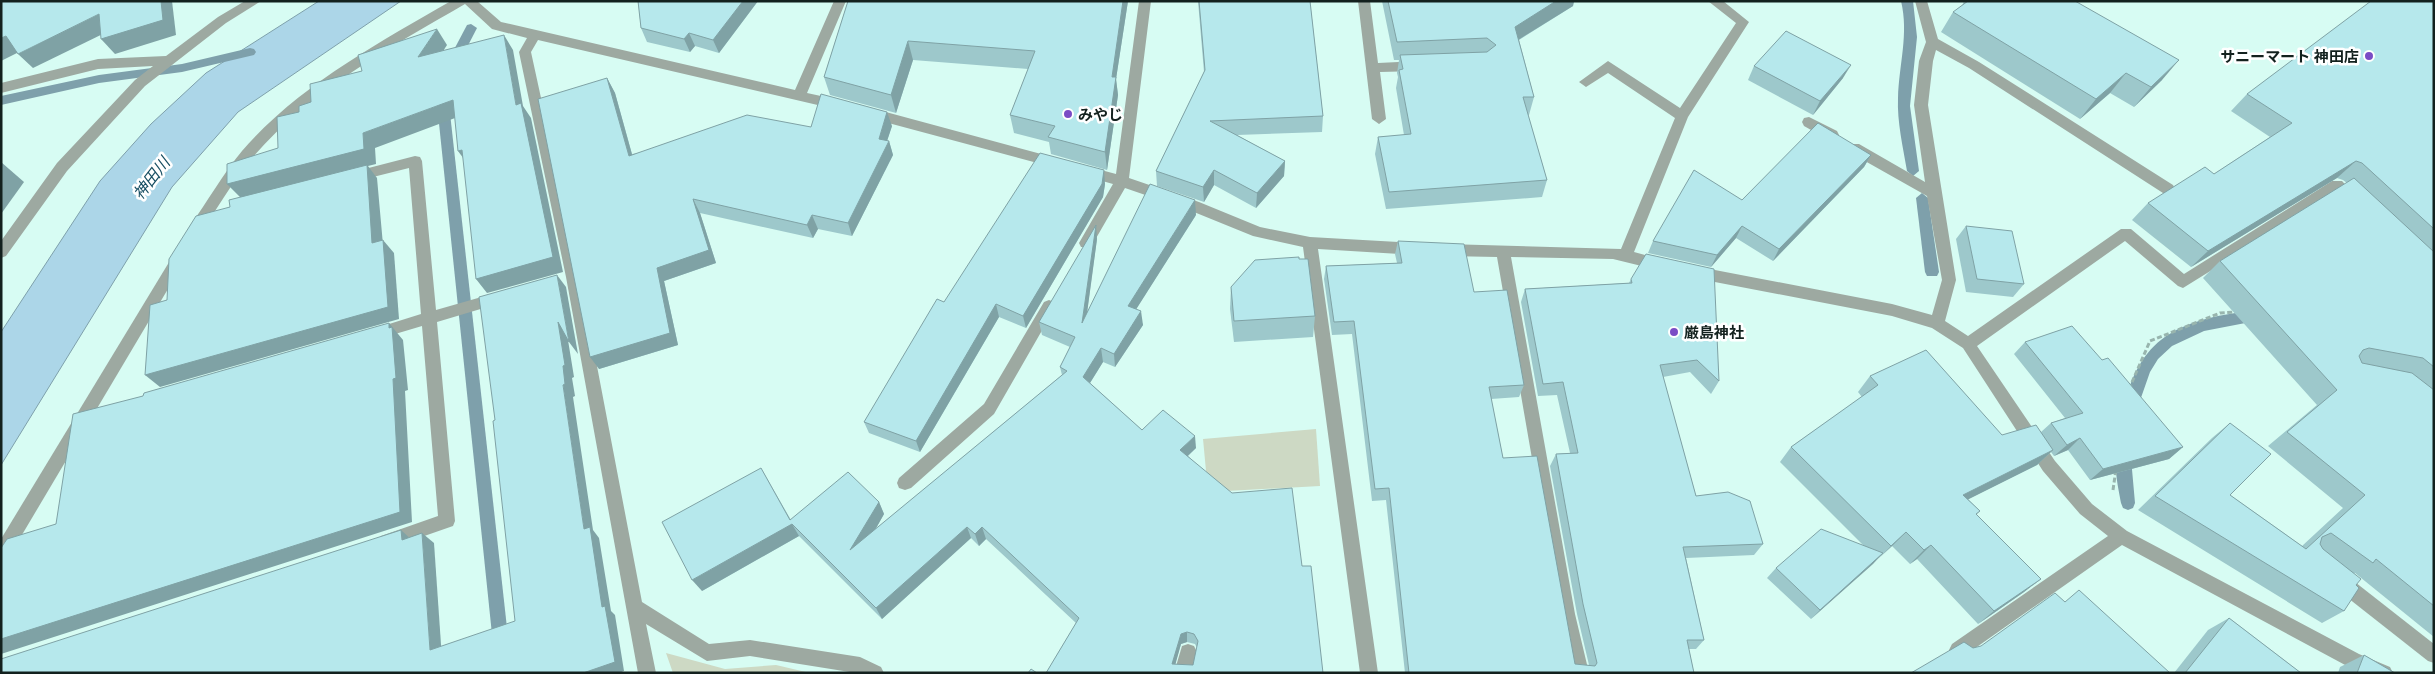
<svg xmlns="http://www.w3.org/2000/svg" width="2435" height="674" viewBox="0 0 2435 674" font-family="'Golos Text','Noto Sans JP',sans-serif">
	<rect width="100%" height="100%" fill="#d7fcf3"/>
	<g fill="#cdd9c4">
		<polygon points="1316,429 1320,486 1208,492 1203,439"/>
		<polygon points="666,653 725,669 776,665 810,673 673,673"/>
	</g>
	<polygon fill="#acd6e8" stroke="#7ea0ab" points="319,1 401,1 238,112 172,187 1,465 1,332 100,181 151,124 206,73"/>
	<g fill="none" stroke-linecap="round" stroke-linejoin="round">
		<g fill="#7ea0ab" fill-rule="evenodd">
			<path d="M1901 1H1913L1917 37 1910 106 1919 171 1913 176 1907 171C1903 147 1897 122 1898 98 1899 64 1909 34 1901 1Z"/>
			<polygon points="471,24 477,28 460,61 458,64 450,64 448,61 467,25"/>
			<polygon points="250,48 254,49 256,52 254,55 182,72 99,83 1,105 1,96 99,75 182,64"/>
			<polygon points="443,99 449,104 512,673 496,673 437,104"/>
			<polygon points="1922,193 1928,198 1939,272 1937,276 1927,276 1925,272 1916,198"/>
			<path d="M2256 310 2261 312 2263 316 2261 320 2204 331 2172 346 2158 359 2150 372 2136 412 2131 414 2126 412 2124 408C2140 332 2186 319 2256 310Z"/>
			<path d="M2125 446 2130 447 2135 503 2133 508 2128 510 2123 508 2121 503C2118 485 2112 464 2120 447Z"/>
		</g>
		<g stroke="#98b5ae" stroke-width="3" stroke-dasharray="5 2.5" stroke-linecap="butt">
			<polyline points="2129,389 2150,341 2220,313 2236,312"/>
			<polyline points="2113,490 2116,469"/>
		</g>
		<polygon fill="#9da9a1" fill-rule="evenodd" points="2340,573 2346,575 2434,644 2434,663 2428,661 2334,587 2332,581 2334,575"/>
		<g fill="#9da9a1" fill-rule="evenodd">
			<polygon points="245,1 261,1 226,23 145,86 67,171 6,256 1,258 1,241 57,163 135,80 153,66 98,69 1,93 1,83 98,59 166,56 218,17"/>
			<path d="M451 1H477L501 22 795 90 834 1H846L807 93 844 101 846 105 839 110 538 40 531 52 580 277 642 602 709 644 750 640 860 657 881 667 884 673H856L750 656 707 661 646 624 656 673H638L566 277 519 52 527 38 492 29 465 4C389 48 310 91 252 158 233 181 217 209 200 234H190L188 230 190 226C207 202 223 174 242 151 297 87 378 43 451 1Z"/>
			<polygon points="1139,1 1151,1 1129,178 1199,202 1260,227 1310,237 1416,243 1421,245 1423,249 1421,253 1416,255 1318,249 1378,673 1360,673 1303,247 1253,236 1189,210 1125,188 1091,247 1081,247 1079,243 1113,184 1081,175 1079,171 1081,167 1086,166 1116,174"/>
			<polygon points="1358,1 1370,1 1378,63 1419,61 1426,66 1419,71 1380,72 1386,119 1379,124 1372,119"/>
			<polygon points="1708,1 1723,1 1749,22 1688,117 1634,252 1667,261 1669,265 1667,269 1662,271 1613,259 1511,257 1575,614 1589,673 1571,673 1559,614 1497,257 1446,256 1441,254 1439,250 1441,246 1446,244 1621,249 1675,118 1608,73 1586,87 1579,82 1608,61 1680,108 1736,23"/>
			<path d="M1915 1H1927L1938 39 1979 62 2173 185 2175 189 2173 193H2163L1969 68 1936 50 1933 61 1928 105 1956 280 1945 321 1968 336 2121 229H2131L2184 274 2332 181H2342L2360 200 2358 204C2348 207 2343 199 2336 193L2183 288 2178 286 2125 241 1977 346 2055 461 2092 504 2127 531 2359 654 2390 667 2393 673H2363L2347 666 2122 545 1964 656 1958 658 1952 656 1949 650 1952 644 2108 536 2080 514 2043 471 1963 348 1932 328 1892 316 1694 278 1689 276 1687 272 1689 268 1694 266 1892 304 1932 315 1942 280 1927 196 1849 152 1847 148 1849 144H1859L1925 182 1914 105 1919 61 1926 42Z"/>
			<polygon points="871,108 1056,158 1061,159 1063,163 1061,167 1056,168 866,117 864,113"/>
			<polygon points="1809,117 1837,131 1839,135 1837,139 1827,139 1804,126 1802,122 1804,118"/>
			<polygon points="415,156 420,157 422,161 436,310 499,292 504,294 506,298 504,302 437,322 455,521 453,526 387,549 381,546 379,541 381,536 438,516 422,326 375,340 370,338 368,334 370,330 421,314 409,168 353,182 348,181 346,177 348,173 353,172"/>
			<polygon points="179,252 184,254 186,258 184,262 7,560 1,563 1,539 174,254"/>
			<polygon points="1049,300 1054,302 1056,306 994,414 911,488 905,490 899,488 897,483 899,478 984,404 1044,302"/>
			<polygon points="1188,644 1194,646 1197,652 1192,673 1174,673 1182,646"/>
		</g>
	</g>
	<g fill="#9dc8cb" fill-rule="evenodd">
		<polygon points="638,1 758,1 719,53 695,46 690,52 647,42 641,28"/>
		<polygon points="848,1 1128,1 1116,79 1118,95 1107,170 1051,154 1049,142 1014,133 1010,115 1028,69 913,60 896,113 830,95 824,77"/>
		<polygon points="1198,1 1310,1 1323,116 1322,132 1237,135 1285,161 1284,176 1256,208 1214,185 1204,202 1157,186 1156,171 1204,72"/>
		<polygon points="1382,1 1574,1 1573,6 1519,40 1534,97 1529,115 1528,115 1547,180 1542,197 1386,209 1375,154 1378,137 1404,135 1396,88 1398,77 1397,73 1399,60 1394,60"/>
		<polygon points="1964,1 2075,1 2162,80 2134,107 2110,93 2080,119 1941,32 1953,12 1962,6"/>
		<polygon points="2434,1 2434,561 2433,562 2434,563 2434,637 2355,573 2354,574 2356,585 2344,611 2322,623 2138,510 2212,438 2230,423 2230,495 2302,546 2343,508 2268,446 2317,405 2203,278 2220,261 2347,183 2343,180 2337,178 2191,267 2132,220 2148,203 2214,174 2270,137 2231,111 2247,94"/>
		<polygon points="1754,66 1843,78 1813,115 1748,80"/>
		<polygon points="607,78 615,93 632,154 811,127 892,126 887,141 889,141 893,155 852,236 818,229 813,238 700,213 716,263 664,281 678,345 599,369"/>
		<polygon points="1871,155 1864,167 1773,261 1736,238 1711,267 1648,253 1653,241 1742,200"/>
		<polygon points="1105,184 1103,197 1026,328 999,317 920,452 869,433 864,422 944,302"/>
		<path d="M1196 215 1136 309 1143 325 1115 367 1103 362 1090 383 1142 430 1196 448 1188 456 1302 566 1323 673H1046L1076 623 986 539 979 546 971 538 882 619 799 536 702 591 761 468 791 520 879 502 884 514 875 530 1062 375 1060 367 1070 347 1042 335 1039 322 1097 239 1087 311ZM1187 642 1195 644 1197 648 1193 665 1175 664 1181 644Z"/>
		<polygon points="1966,226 2024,284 2013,297 1966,292 1956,239"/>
		<polygon points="1398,241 1474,292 1524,385 1519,397 1491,399 1503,458 1575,664 1589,665 1577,614 1550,466 1556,454 1570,453 1557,395 1538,396 1521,302 1525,289 1629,283 1631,279 1719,381 1711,394 1690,372 1663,377 1696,496 1763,544 1754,555 1686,558 1704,640 1696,649 1689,649 1694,673 1405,673 1386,500 1372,501 1352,334 1332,335 1324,279 1326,266 1397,263 1395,254"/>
		<polygon points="1231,287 1315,316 1313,337 1234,342 1230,309"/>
		<polygon points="2025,342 2183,447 2169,459 2090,480 2068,450 2054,456 2051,452 2037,465 1968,499 1980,511 1976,515 2041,579 2024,592 1978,624 1917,559 1910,564 1892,546 1811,619 1767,578 1776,568 1864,546 1780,462 1791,447 1862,397 1858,392 1870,376 2002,435 2041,432 2051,423 2065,418 2014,354"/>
		<polygon points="2229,618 2301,673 2174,673 2208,630"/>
		<polygon points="2364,655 2395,673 2338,673 2340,667"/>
	</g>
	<g fill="#7fa2a5">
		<polygon points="161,1 172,1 176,35 115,54 101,39"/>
		<polygon points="743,1 758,1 719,53 713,40"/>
		<polygon points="1123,1 1128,1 1116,79 1118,95 1107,170 1105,152 1112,77"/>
		<polygon points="1556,1 1574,1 1573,6 1510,45 1515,27"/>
		<polygon points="99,14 113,29 33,68 18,54"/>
		<polygon points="437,29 447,45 429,73 418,57"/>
		<polygon points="689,33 695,46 690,52 684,39"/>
		<polygon points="504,35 513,50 523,106 531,118 563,272 487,293 476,279 516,105"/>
		<polygon points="6,36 21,51 1,61 1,38"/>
		<polygon points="908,41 913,60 896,113 891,95"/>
		<polygon points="2179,60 2162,80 2134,107 2151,87"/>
		<polygon points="1851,65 1843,78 1813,115 1820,101"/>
		<polygon points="2126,73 2110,93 2080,119 2096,99"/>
		<polygon points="607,78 615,93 636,169 629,156"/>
		<polygon points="453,100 463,115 375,148 376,164 368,166 377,178 384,256 242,199 227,184 363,133"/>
		<polygon points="887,112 892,126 883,153 879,139"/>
		<polygon points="889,141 893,155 852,236 848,223"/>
		<polygon points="462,150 469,166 458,151"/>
		<polygon points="1871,155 1864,167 1773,261 1779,249"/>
		<polygon points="1285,161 1284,176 1256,208 1257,193"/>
		<polygon points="2356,161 2337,178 2191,267 2208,251"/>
		<polygon points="1,162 24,182 1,214"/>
		<polygon points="1104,170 1105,184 1103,197 1026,328 1023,316"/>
		<polygon points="1214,170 1214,185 1204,202 1203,187"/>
		<polygon points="693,199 700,213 716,263 664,281 678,345 599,369 590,357 657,268"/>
		<polygon points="1195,200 1196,215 1130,319 1128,306"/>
		<polygon points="812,215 818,229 813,238 807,225"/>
		<polygon points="1096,225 1097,239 1084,336 1082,323"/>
		<polygon points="1742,226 1736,238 1711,267 1717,255"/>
		<polygon points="383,240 394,253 399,319 160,387 145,375"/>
		<polygon points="557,275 566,287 578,354 569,342"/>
		<polygon points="996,304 999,317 920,452 916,441"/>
		<polygon points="1141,311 1143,325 1115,367 1114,354"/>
		<polygon points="558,322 567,334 574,377 572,378 575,396 573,397 593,530 599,538 611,611 615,615 624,671 619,673 583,673 602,607 584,529 563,385 563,366"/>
		<polygon points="389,323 403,340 408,390 405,391 412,522 1,654 1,639 389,328"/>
		<polygon points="1101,348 1103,362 1085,391 1083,377"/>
		<polygon points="1195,436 1196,448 1181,462 1180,450"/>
		<polygon points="2080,438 2068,450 2054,456 2067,445"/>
		<polygon points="2183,447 2169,459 2090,480 2103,469"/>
		<polygon points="2053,450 2037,465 1949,509 1963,495"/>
		<polygon points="879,502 884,514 857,562 850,550"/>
		<polygon points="792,524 799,536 702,591 692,580"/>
		<polygon points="967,527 971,538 882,619 876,608"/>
		<polygon points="982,527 986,539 979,546 975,534"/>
		<polygon points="401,530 413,541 402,540"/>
		<polygon points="1906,532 1892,546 1878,559 1891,546"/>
		<polygon points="422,533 434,543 442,659 430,650"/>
		<polygon points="1931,545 1917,559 1910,564 1924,550"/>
		<polygon points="1883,553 1873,564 1811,619 1820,610"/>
		<polygon points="2041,579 2024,592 1978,624 1994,611"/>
		<polygon points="1187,632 1187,642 1181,644 1173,673 1172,664 1181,634"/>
	</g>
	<g fill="#b6e8ec" stroke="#7fa2a5" fill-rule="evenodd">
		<polygon points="1,1 161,1 163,20 101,39 99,14 18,54 6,36 1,38"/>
		<polygon points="638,1 743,1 713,40 689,33 684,39 641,28"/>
		<polygon points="848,1 1123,1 1112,77 1116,77 1105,152 1048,137 1055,126 1010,115 1035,51 908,41 891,95 824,77"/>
		<polygon points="1199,1 1310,1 1323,116 1210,121 1285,161 1257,193 1214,170 1203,187 1156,171 1205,70"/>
		<polygon points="1388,1 1556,1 1515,27 1534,97 1523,97 1547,180 1389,192 1378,137 1411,134 1399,70 1403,69 1400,55 1487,52 1496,45 1487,38 1397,42"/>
		<polygon points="1968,1 2075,1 2179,60 2151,87 2126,73 2096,99 1953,12"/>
		<polygon points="2371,1 2434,1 2434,229 2362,163 2356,161 2208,251 2148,203 2205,167 2214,174 2292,123 2247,94"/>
		<polygon points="437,29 418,57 504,35 516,105 521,103 553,257 476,279 462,150 458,151 453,100 363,133 364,149 227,184 227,164 278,148 277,117 299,112 299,106 311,102 310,84 362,71 358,55"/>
		<polygon points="1786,31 1851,65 1820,101 1754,66"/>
		<polygon points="607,78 629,156 747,115 811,127 821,94 887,112 879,139 889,141 848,223 812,215 807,225 693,199 709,250 657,268 670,333 590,357 538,99"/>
		<polygon points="1818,123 1871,155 1779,249 1742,226 1717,255 1653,241 1694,170 1742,200"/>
		<polygon points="1040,153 1104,170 1102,184 1023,316 996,304 916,441 864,422 937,299 944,302"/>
		<polygon points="367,165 372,243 383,240 388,307 145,375 150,305 167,300 169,259 196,216 230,207 229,200"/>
		<polygon points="2354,178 2434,252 2434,367 2423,358 2369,348 2363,350 2359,356 2362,363 2412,373 2434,390 2434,561 2433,562 2434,563 2434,606 2376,559 2373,563 2331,533 2322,537 2320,544 2323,549 2361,579 2356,585 2359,588 2344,611 2155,496 2230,423 2271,454 2230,495 2306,549 2365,495 2287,432 2337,390 2220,261"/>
		<path d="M1150 184 1195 200 1128 306 1141 311 1114 354 1101 348 1083 377 1142 430 1163 410 1195 436 1180 450 1232 493 1292 488 1302 566H1311L1323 673H1046L1079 618 982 527 975 534 967 527 876 608 792 524 692 580 662 522 761 468 790 520 848 472 879 502 850 550 1067 371 1060 367 1075 337 1039 322 1096 225 1082 323ZM1187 632 1194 634 1198 641 1193 665 1172 664 1181 634Z"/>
		<polygon points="1966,226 2012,231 2024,284 1977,279"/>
		<polygon points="1398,241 1464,244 1474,292 1507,290 1524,385 1489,387 1503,458 1537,456 1575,664 1595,666 1597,663 1583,604 1556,454 1578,453 1563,382 1543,384 1525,289 1632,283 1631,279 1646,254 1714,269 1719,381 1697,360 1660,365 1696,496 1728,492 1750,501 1763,544 1683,547 1704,640 1687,640 1694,673 1409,673 1389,488 1375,489 1354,321 1334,322 1326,266 1402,263"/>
		<polygon points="1299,257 1299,259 1308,259 1315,316 1234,321 1231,287 1255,260"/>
		<polygon points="557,275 569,342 558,322 565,365 563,366 565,384 563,385 584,529 590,527 602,607 605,606 615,662 583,673 1,673 1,659 401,530 402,540 422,533 430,650 515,621 493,421 495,420 479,297"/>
		<polygon points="389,323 389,328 392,327 396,378 393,379 400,512 1,639 1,548 7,539 56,524 73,414 143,396 144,393"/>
		<polygon points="2072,326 2102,360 2108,358 2183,447 2103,469 2080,438 2067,445 2051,423 2083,413 2025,342"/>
		<polygon points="1926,350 2002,435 2036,425 2053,450 1963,495 1980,511 1976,514 2041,579 1994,611 1931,545 1924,550 1906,532 1891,546 1791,447 1878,385 1870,376"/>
		<polygon points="1821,529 1883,553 1820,610 1776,568"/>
		<polygon points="2079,590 2170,673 1911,673 1964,642 1973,648 1981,646 2055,593 2065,602"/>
		<polygon points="2229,618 2301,673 2185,673"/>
		<polygon points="2364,655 2395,673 2357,673"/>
		<polygon points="1031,669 1037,673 1028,673"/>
	</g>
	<g fill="#7a4cc5" stroke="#fff" stroke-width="2">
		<circle cx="2369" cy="56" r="5"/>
		<circle cx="1068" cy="114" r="5"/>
		<circle cx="1674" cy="332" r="5"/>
	</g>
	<g text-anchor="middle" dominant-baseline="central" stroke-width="5" stroke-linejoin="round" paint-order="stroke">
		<g font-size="15" font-weight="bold" fill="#13211e" stroke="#fff" text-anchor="start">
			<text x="2359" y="56" text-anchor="end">サニーマート 神田店</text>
			<text x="1078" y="114">みやじ</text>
			<text x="1684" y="332">厳島神社</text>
		</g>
		<g font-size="16" font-style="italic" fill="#184f63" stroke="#fff">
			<text transform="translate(151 178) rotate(-52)">神田川</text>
		</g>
	</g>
	<rect width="2435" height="674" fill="none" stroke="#13211e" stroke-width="5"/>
</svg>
